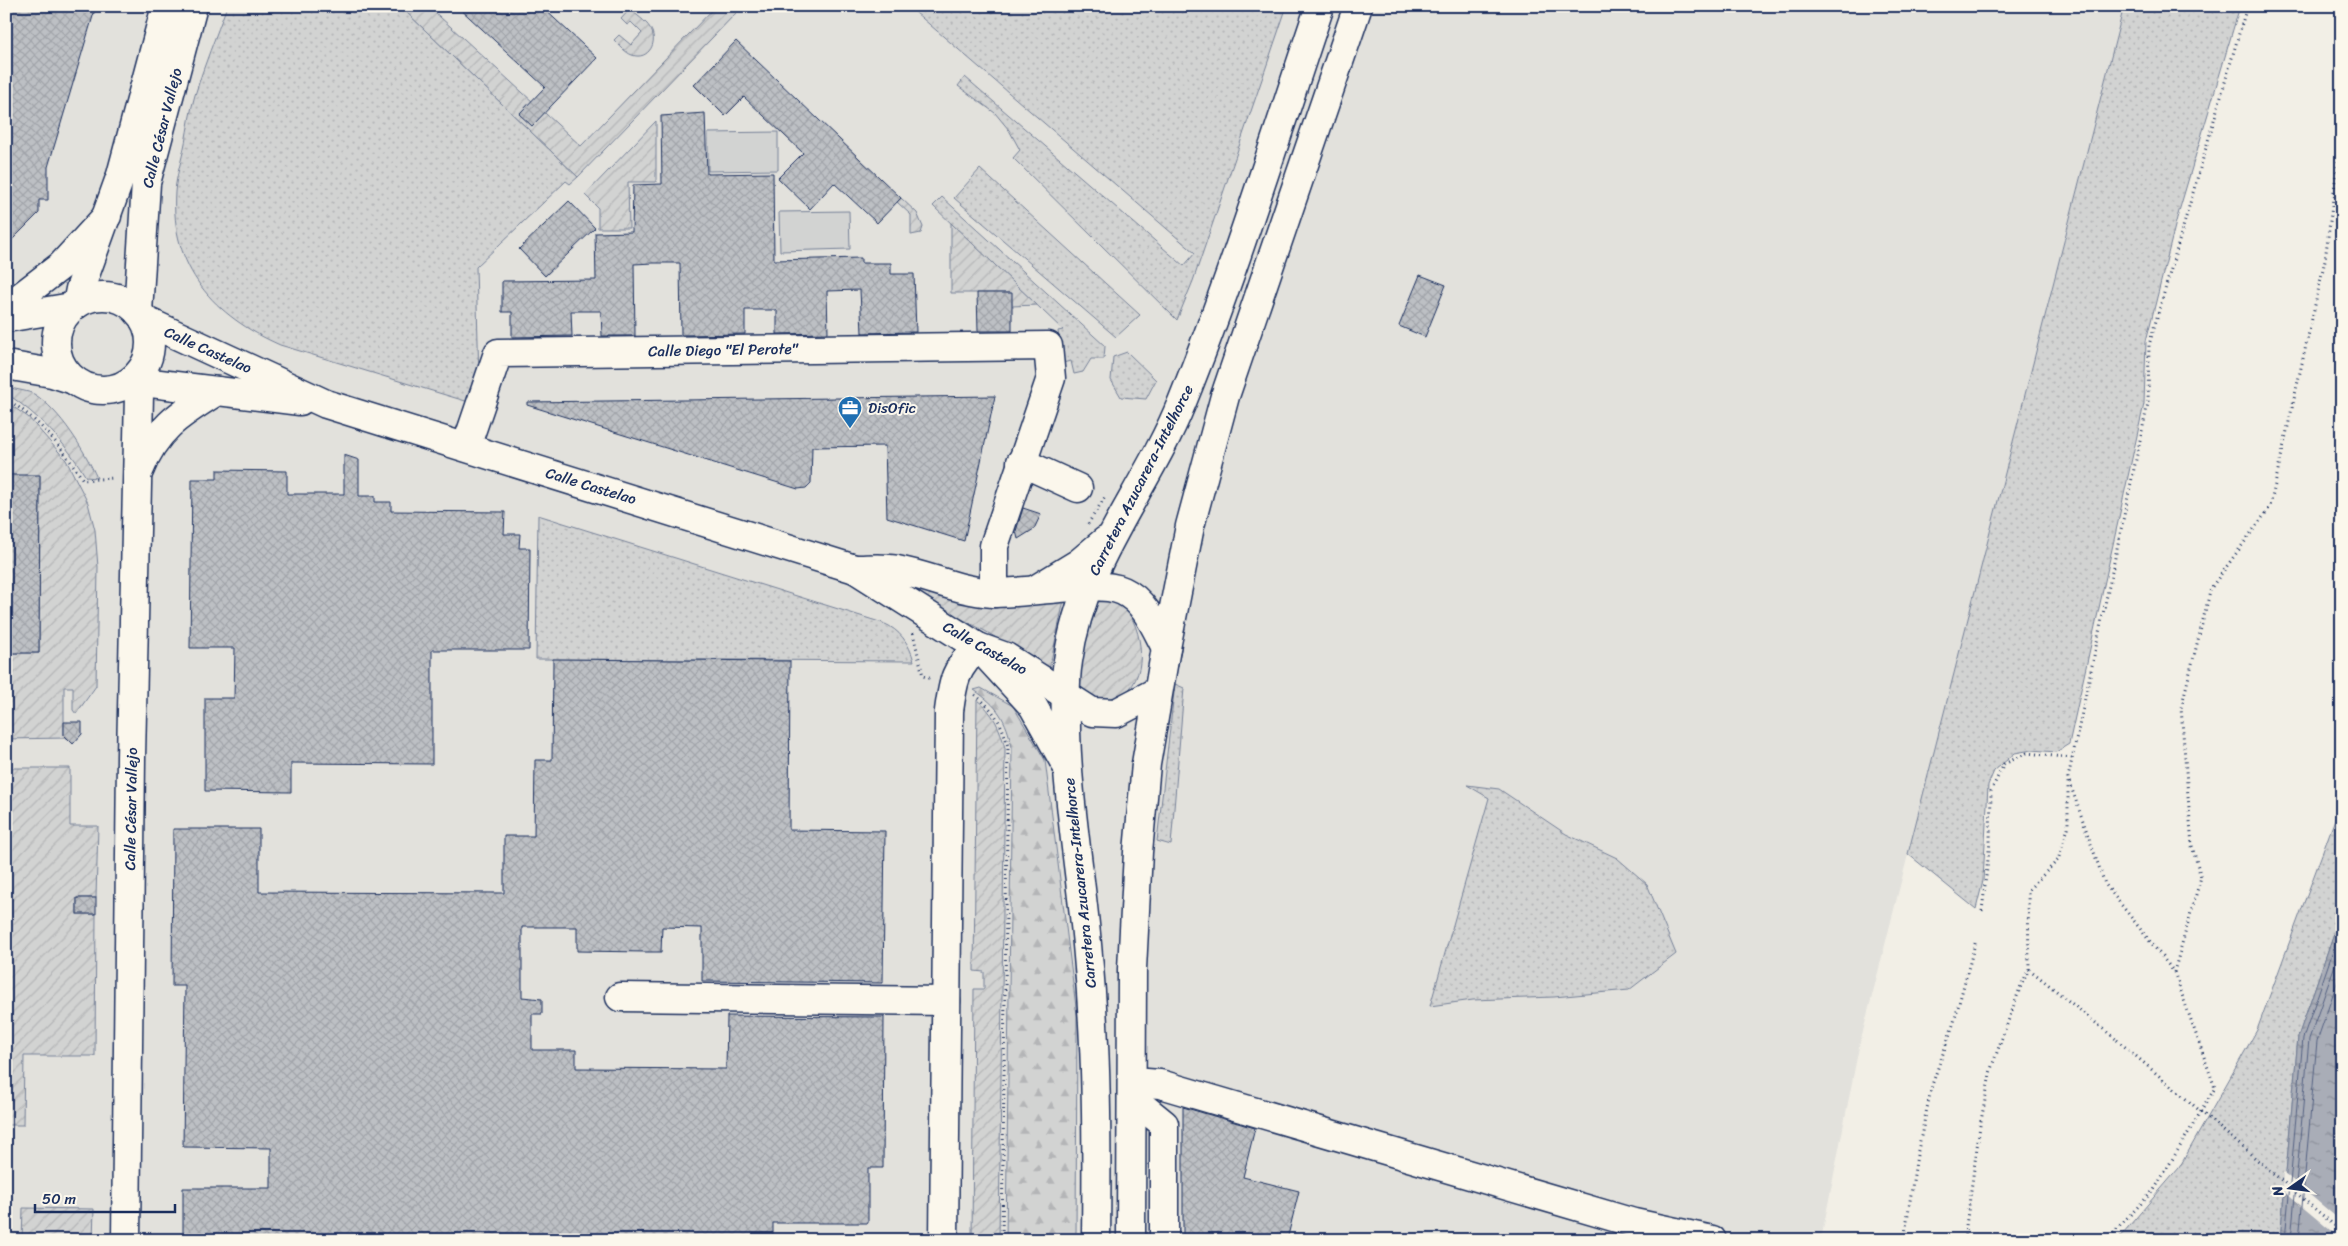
<svg xmlns="http://www.w3.org/2000/svg" width="2348" height="1246" viewBox="0 0 2348 1246" font-family="Sriracha,sans-serif">
	<defs>
		<pattern id="grass-dots" width="8" height="8" patternUnits="userSpaceOnUse" patternTransform="scale(1.25)"><rect width="8" height="8" fill="#d2d3d2"/><path d="M2 2h.1M6 6h.1" fill="none" stroke="#b4b5b7" stroke-width="1.8" stroke-linecap="round"/></pattern>
		<pattern id="forest-firs" width="22" height="20" patternUnits="userSpaceOnUse" patternTransform="scale(1.25)"><rect width="22" height="20" fill="#d2d3d2"/><path d="M5 1l3.5 6h-7zM16 11l3.5 6h-7z" fill="#b4b5b7"/></pattern>
		<pattern id="garden-furrows" width="10" height="10" patternUnits="userSpaceOnUse" patternTransform="scale(1.25)"><rect width="10" height="10" fill="#d2d3d2"/><path d="M-1 1l2-2M0 10L10 0M9 11l2-2" fill="none" stroke="#b4b5b7"/></pattern>
		<pattern id="water-ripples" width="26" height="14" patternUnits="userSpaceOnUse" patternTransform="scale(1.25)"><rect width="26" height="14" fill="#a9adb7"/><path d="M2 4q2-2 4 0t4 0M15 11q2-2 4 0t4 0" fill="none" stroke="#898d98"/></pattern>
		<pattern id="building-cross-hatch" width="8" height="8" patternUnits="userSpaceOnUse" patternTransform="scale(1.25)"><rect width="8" height="8" fill="#bdc0c4"/><path d="M0 0l8 8M0 8l8-8" fill="none" stroke="#a2a5ab"/></pattern>
	</defs>
	<rect width="100%" height="100%" fill="#f2efe6"/>
	<filter id="ink" filterUnits="userSpaceOnUse"><feTurbulence type="fractalNoise" baseFrequency=".02" numOctaves="2"/><feDisplacementMap in="SourceGraphic" scale="10" xChannelSelector="R" yChannelSelector="G"/><feConvolveMatrix kernelMatrix="1 2 1 2 8 2 1 2 1" color-interpolation-filters="sRGB"/></filter>
	<g filter="url(#ink)">
		<polygon fill="#e2e1dc" points="6,6 2124,6 1859,1047 1821,1240 6,1240"/>
		<g fill="url(#grass-dots)" stroke="#768198">
			<path d="M227 6H400L578 177 570 184 566 181 476 267 479 379 472 403 280 345C214 316 170 268 175 192 176 176 182 159 185 143 188 128 190 111 195 95 204 65 216 36 227 6Z"/>
			<polygon points="908,6 1287,6 1193,281 1177,320 1013,158 1020,150 1009,130 995,113 958,86 965,77 1184,266 1195,253"/>
			<polygon points="2124,6 2240,6 2177,218 2146,341 2144,404 2069,744 2056,752 2032,750 2015,753 1994,771 1988,785 1983,881 1976,909 1908,854"/>
			<polygon points="980,169 1140,315 1116,337 954,198"/>
			<polygon points="942,197 1105,346 1104,359 1091,359 1083,372 1074,374 1071,361 1062,363 1058,331 1063,330 933,206"/>
			<polygon points="1127,352 1156,380 1146,399 1121,397 1111,380 1113,357"/>
			<path d="M538 515 883 623C900 630 909 643 914 661L536 659Z"/>
			<polygon points="1175,684 1184,688 1171,845 1157,841"/>
			<polygon points="1467,785 1499,789 1566,834 1617,858 1647,884 1676,954 1629,990 1554,997 1473,1000 1430,1006 1489,798"/>
			<polygon points="2342,800 2342,910 2298,1037 2280,1240 2117,1240 2179,1168 2257,1030"/>
		</g>
		<path fill="url(#forest-firs)" stroke="#768198" d="M981 688 1013 706 1045 760 1077 1015 1076 1240H1006L1012 747C1006 719 998 706 974 690Z"/>
		<g fill="#d2d3d2" stroke="#768198">
			<polygon points="778,132 778,170 708,171 708,133"/>
			<polygon points="849,211 850,249 780,251 779,212"/>
		</g>
		<g fill="url(#garden-furrows)" stroke="#768198">
			<polygon points="400,6 428,6 581,146 716,6 733,6 738,11 578,177"/>
			<path d="M630 9C636 15 646 21 650 28 659 41 649 61 632 55 626 53 619 45 614 40L619 35 631 45 642 33 631 22 627 25 621 19Z"/>
			<polygon points="656,121 656,182 628,182 629,228 598,228 598,208 585,195"/>
			<polygon points="901,198 917,213 923,227 921,233 911,235 911,215 897,202"/>
			<polygon points="951,223 1037,305 1012,306 1011,293 951,293"/>
			<path d="M11 388C18 390 28 391 34 394 60 410 85 451 97 478L86 477C66 443 40 416 6 393Z"/>
			<polygon points="6,402 28,417 66,460 88,503 95,530 98,567 96,686 76,714 73,710 73,687 64,687 64,735 67,738 6,739 6,653 39,653 40,476 6,475"/>
			<polygon points="909,586 1064,600 1049,670 985,631 907,591"/>
			<path d="M1111 601C1116 604 1124 607 1127 611 1146 635 1148 690 1113 699 1107 701 1099 702 1094 699 1089 696 1084 690 1079 687L1084 649 1097 602Z"/>
			<path d="M977 700C993 712 1000 728 1005 748L999 1240H972L974 989H984V972L974 971Z"/>
			<polygon points="6,768 70,768 70,826 98,826 96,898 77,898 77,914 96,914 95,1056 24,1056 23,1125 6,1125"/>
			<polygon points="23,1208 94,1209 93,1240 22,1240"/>
		</g>
		<polygon fill="url(#water-ripples)" stroke="#707b93" points="2342,910 2342,1240 2280,1240 2298,1037"/>
		<polygon fill="#f2efe6" points="2283,1172 2342,1222 2342,1240 2282,1190"/>
		<g fill="none" stroke-linecap="round" stroke-linejoin="round">
			<g stroke="#546182" stroke-width="1">
				<polyline points="2285,1240 2303,1038 2342,925"/>
				<polyline points="2291,1240 2309,1039 2342,945"/>
				<polyline points="2299,1240 2317,1041 2342,968"/>
			</g>
		</g>
		<g fill="url(#building-cross-hatch)" stroke="#1b2f5e">
			<polygon points="6,6 96,6 48,167 48,200 39,200 39,213 6,246"/>
			<polygon points="457,6 541,6 597,58 532,126 519,114 545,87"/>
			<polygon points="736,41 901,198 877,223 834,183 810,209 778,178 803,153 744,97 725,116 694,85"/>
			<polygon points="705,113 707,174 773,173 774,260 861,258 861,263 891,263 891,274 914,274 916,332 862,333 860,290 827,291 828,333 777,334 777,310 745,310 745,334 681,335 680,263 653,263 634,264 635,336 602,336 601,311 571,311 572,336 512,337 512,312 502,312 502,281 596,280 595,233 632,232 633,185 662,184 661,116"/>
			<polygon points="569,201 595,228 545,276 519,249"/>
			<polygon points="1420,275 1446,285 1425,337 1399,326"/>
			<polygon points="977,293 1012,293 1012,331 978,331"/>
			<polygon points="995,396 964,541 887,517 885,446 812,447 811,483 806,488 798,489 527,405 527,402"/>
			<polygon points="344,455 359,460 359,496 375,496 375,502 391,502 391,511 505,512 504,534 520,534 519,548 530,548 529,650 432,650 432,764 291,763 291,792 205,791 205,698 234,698 235,648 190,648 192,479 217,479 217,470 287,471 287,494 344,494"/>
			<polygon points="6,475 40,475 39,653 6,653"/>
			<polygon points="1023,508 1041,514 1034,529 1018,539 1016,531"/>
			<polygon points="553,659 790,661 789,830 885,831 883,983 702,981 702,928 662,927 661,952 646,952 577,951 577,927 522,927 522,997 542,999 542,1014 532,1014 532,1050 576,1050 576,1068 726,1069 727,1016 884,1017 883,1168 868,1168 868,1223 773,1223 773,1240 183,1240 183,1188 271,1188 271,1148 183,1147 185,986 172,986 173,829 259,829 259,892 504,893 504,836 534,836 535,760 552,760"/>
			<polygon points="64,722 82,722 82,734 73,744 64,735"/>
			<rect x="77" y="898" width="19" height="16"/>
			<polygon points="1183,1107 1255,1128 1243,1177 1299,1191 1287,1240 1183,1240"/>
		</g>
		<g fill="none" stroke-linecap="round" stroke-linejoin="round">
			<defs>
				<g id="minor">
					<polyline points="6,308 62,265 107,216"/>
					<polyline points="6,318 72,307"/>
					<polyline points="6,365 52,373 74,380"/>
					<polyline points="466,447 498,353 1048,346 1051,378 994,546 994,593"/>
					<polyline points="1021,462 1078,488"/>
					<path d="M139 471C155 429 180 414 217 391"/>
					<polyline points="620,997 946,1001"/>
					<polyline points="1133,1082 1160,1084 1634,1223 1712,1240"/>
					<polyline points="1132,1098 1164,1124 1164,1240"/>
					<polyline points="126,1240 131,757 139,394 133,380"/>
					<path d="M944 1240 949 711C953 681 955 668 978 647"/>
				</g>
				<g id="major">
					<circle cx="103" cy="343" r="47"/>
					<polyline points="77,304 80,289 121,175 166,6"/>
					<polyline points="138,312 146,183 193,6"/>
					<path d="M144 320 326 404 855 569C868 569 884 567 897 570 930 576 958 591 993 593 1025 594 1097 579 1123 591 1145 601 1155 627 1166 648"/>
					<polyline points="136,377 151,383 300,401"/>
					<polyline points="855,569 978,647 1006,657 1092,712 1116,713 1158,691"/>
					<polyline points="1038,588 1079,563 1105,541"/>
					<polyline points="988,657 1033,706 1065,763"/>
					<path d="M1096 1240C1097 1145 1097 1051 1088 956 1082 881 1068 807 1066 731 1066 708 1064 684 1068 661 1081 562 1146 491 1182 402 1234 273 1275 139 1320 6"/>
					<polyline points="1131,1240 1132,969 1138,852 1146,764 1166,648 1190,526 1225,396 1358,6"/>
				</g>
			</defs>
			<use href="#minor" stroke="#1b2f5e" stroke-width="31"/>
			<use href="#major" stroke="#1b2f5e" stroke-width="31"/>
			<g stroke="#1b2f5e" stroke-width="3" stroke-dasharray="1 4" stroke-linecap="butt">
				<path d="M6 399C39 419 62 447 83 480L115 478"/>
				<polyline points="1088,524 1105,497"/>
				<polyline points="913,633 923,676 932,679"/>
				<path d="M975 695C994 709 1003 725 1008 747L1002 1240"/>
				<polyline points="1982,911 1990,842 1991,791 2004,764 2027,753 2072,758"/>
				<polyline points="2029,969 2117,1040"/>
				<polyline points="2174,972 2201,877 2192,846 2181,708 2211,588 2270,507 2325,260 2342,129"/>
				<polyline points="1904,1240 1917,1155 1932,1085 1954,1022 1976,940"/>
				<polyline points="1964,1240 1980,1126 1991,1069 2020,988 2029,969 2028,890 2058,860 2068,828 2068,781"/>
				<polyline points="2106,1240 2154,1190 2215,1088 2174,972 2105,884 2068,778 2148,403 2149,345 2247,6"/>
			</g>
			<use href="#minor" stroke="#fbf7ec" stroke-width="28"/>
			<use href="#major" stroke="#fbf7ec" stroke-width="28"/>
			<polyline stroke="#1b2f5e" stroke-width="3" stroke-dasharray="1 4" stroke-linecap="butt" points="2117,1040 2342,1232"/>
		</g>
	</g>
	<defs>
		<symbol id="office-pin" viewBox="-11 -11 22 30"><path d="M0 17L-7.5 6A9.5 9.5 0 1 1 7.5 6Z" fill="#1f6fb2" stroke="#fbf7ec"/><path d="M-6-3h4V-5.5h4V-3h4V5H-6ZM-1-4.5V-3h2v-1.5ZM-6 0V1H6V0Z" fill="#fff"/></symbol>
	</defs>
	<g fill-rule="evenodd">
		<use href="#office-pin" x="836" y="394" width="28" height="38"/>
	</g>
	<g text-anchor="middle" dominant-baseline="central" stroke-width="4" stroke-linejoin="round" paint-order="stroke">
		<g font-size="15" fill="#1b2f5e" stroke="#fbf7ec">
			<text transform="translate(162 128) rotate(-76)">Calle César Vallejo</text>
			<text transform="translate(208 350) rotate(24)">Calle Castelao</text>
			<text transform="translate(723 350) rotate(-1)">Calle Diego "El Perote"</text>
			<text transform="translate(1141 480) rotate(-63)">Carretera Azucarera-Intelhorce</text>
			<text transform="translate(591 486) rotate(17)">Calle Castelao</text>
			<text transform="translate(985 648) rotate(29)">Calle Castelao</text>
			<text transform="translate(131 809) rotate(-89)">Calle César Vallejo</text>
			<text transform="translate(1080 883) rotate(-96)">Carretera Azucarera-Intelhorce</text>
		</g>
		<g font-size="15" fill="#1b2f5e" stroke="#fbf7ec" text-anchor="start">
			<text x="868" y="408">DisOfic</text>
		</g>
	</g>
	<rect width="2348" height="1246" fill="none" stroke="#fbf7ec" stroke-width="25"/>
	<rect x="12" y="12" width="2323" height="1221" fill="none" stroke="#1b2f5e" stroke-width="2" filter="url(#ink)"/>
	<g transform="translate(2290 1188) rotate(256)" stroke="#fbf7ec" stroke-width="4" paint-order="stroke">
	<path d="M0-4L9 19L0 12L-9 19Z" fill="#1b2f5e"/>
	<text y="-8" font-size="14" font-weight="bold" text-anchor="middle" fill="#1b2f5e">N</text>
	</g>
	<path d="M35 1204v8h140v-8" fill="none" stroke="#1b2f5e" stroke-width="2.5"/>
	<text x="42" y="1204" font-size="15" fill="#1b2f5e" stroke="#fbf7ec" stroke-width="4" paint-order="stroke">50 m</text>
</svg>
